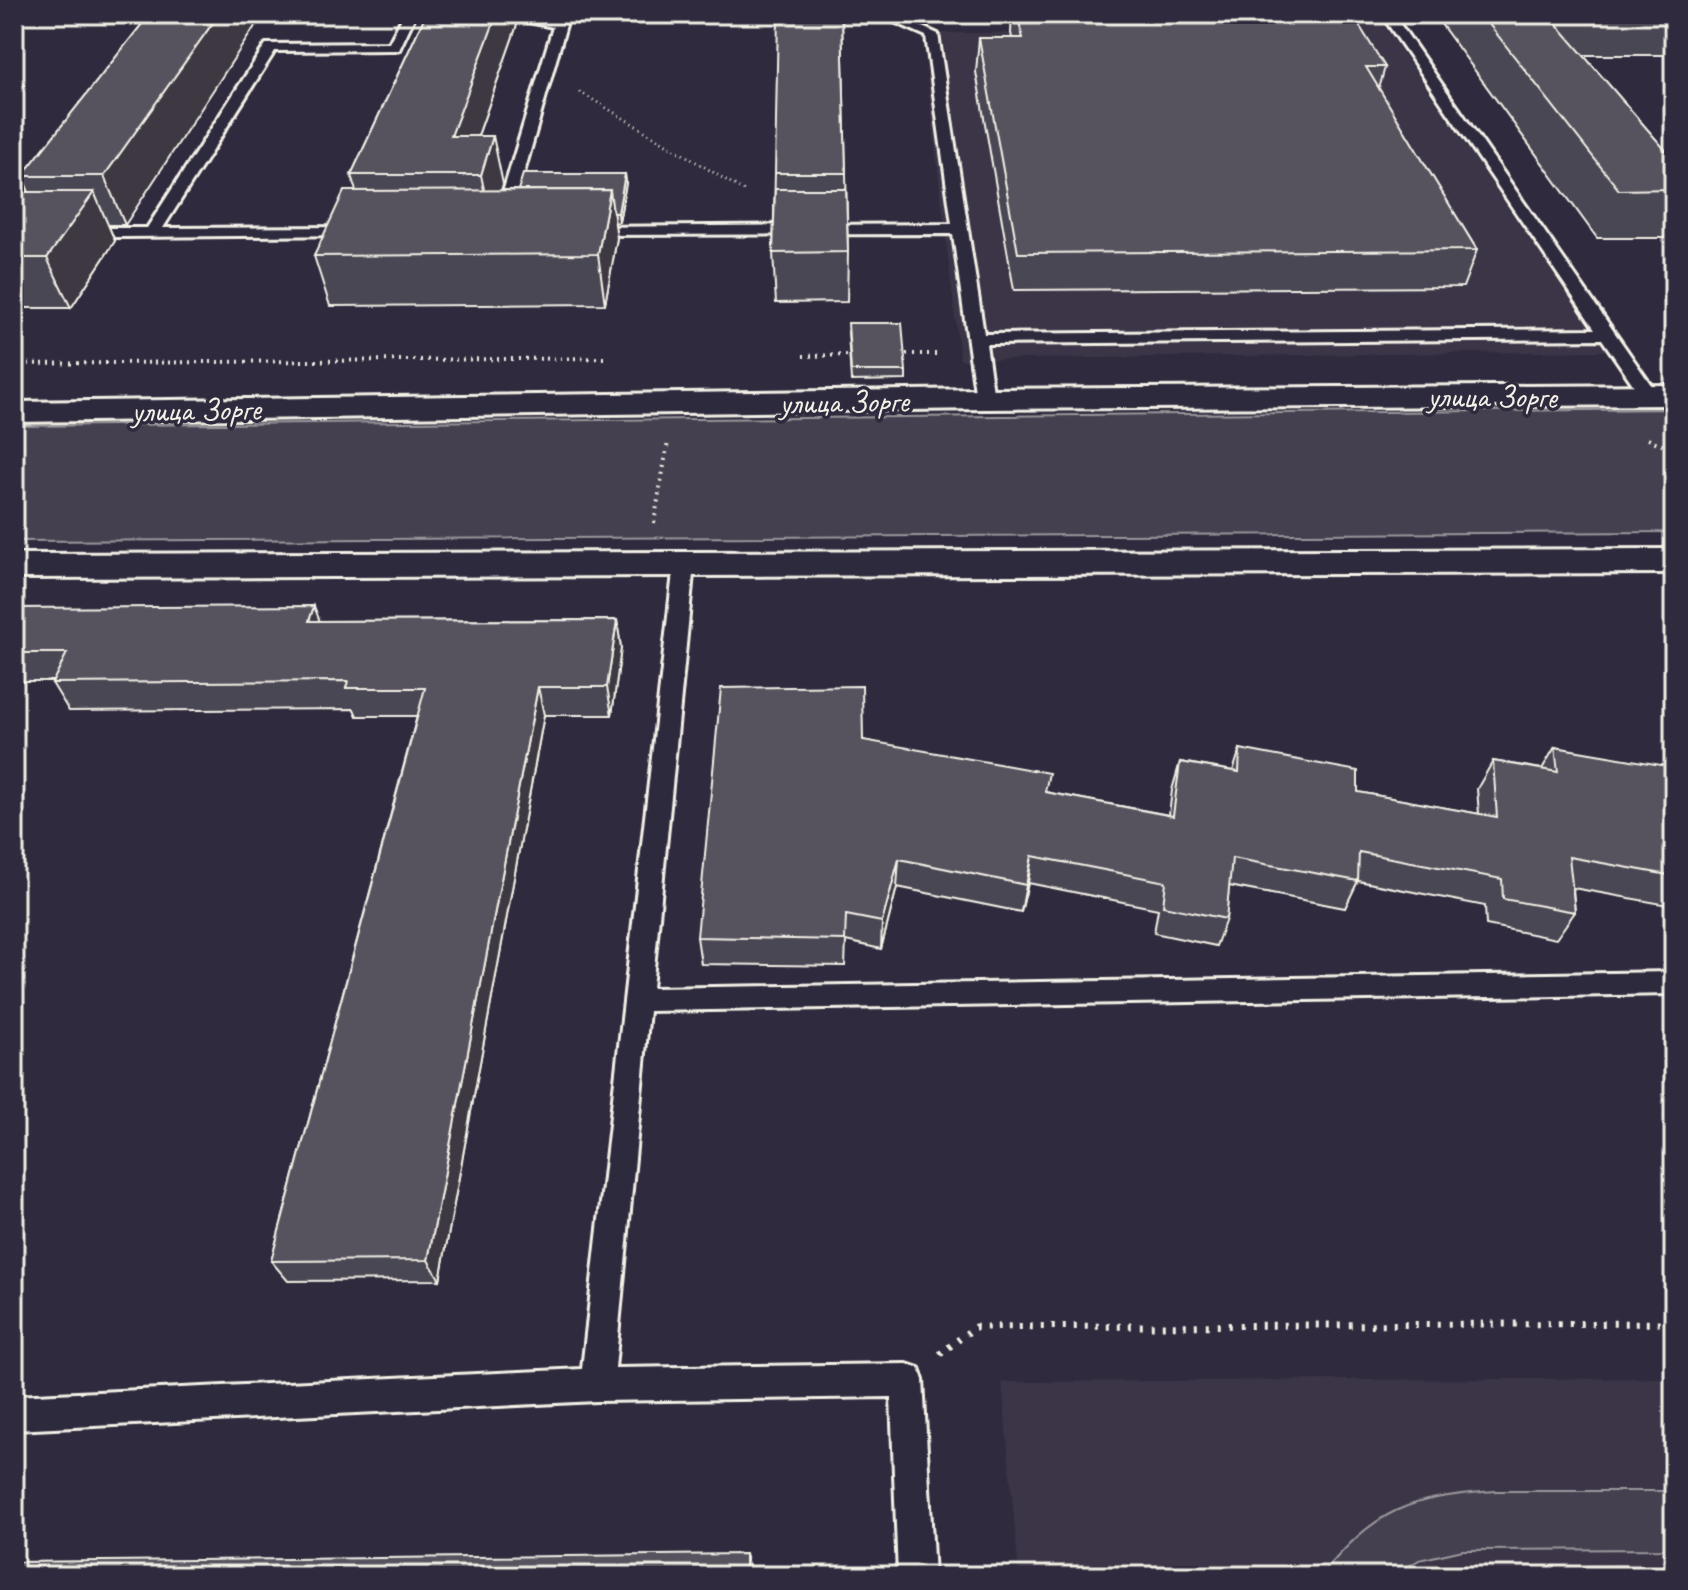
<svg xmlns="http://www.w3.org/2000/svg" width="1688" height="1590" viewBox="0 0 1688 1590" font-family="Caveat,sans-serif">
	<rect width="100%" height="100%" fill="#2f2a3d"/>
	<filter id="ink" filterUnits="userSpaceOnUse"><feTurbulence type="fractalNoise" baseFrequency=".0125" numOctaves="2"/><feDisplacementMap in="SourceGraphic" scale="16" xChannelSelector="R" yChannelSelector="G"/><feConvolveMatrix kernelMatrix="1 2 1 2 8 2 1 2 1" color-interpolation-filters="sRGB"/></filter>
	<g filter="url(#ink)">
		<g fill="#3b3647">
			<polygon points="1117,14 1376,14 1606,351 960,360 922,33 1123,33"/>
			<polygon points="1674,1378 1674,1576 1019,1576 1002,1382"/>
		</g>
		<g fill="#454050" stroke="#9c989c" stroke-width="2">
			<polygon points="1674,409 1674,532 14,541 14,426"/>
			<path d="M1496 1491H1674V1549L1463 1550 1419 1560 1393 1576H1321C1376 1508 1410 1497 1496 1491Z"/>
			<polygon points="1674,1565 1674,1576 1591,1576 1588,1566"/>
		</g>
		<g fill="none" stroke-linecap="round" stroke-linejoin="round">
			<defs>
				<g id="service">
					<polygon points="404,14 415,16 399,50 275,51 163,228 356,227 362,229 362,235 14,238 14,228 147,228 266,44 389,43"/>
					<polygon points="481,14 529,14 566,25 510,222 502,227 494,222 553,27 529,22 484,21 478,17"/>
					<polygon points="876,14 893,14 938,34 984,334 1595,329 1381,14 1393,14 1658,395 1649,400 1643,399 1602,339 986,344 994,399 985,404 976,399 953,234 578,235 578,229 584,227 952,224 926,36"/>
					<polygon points="684,557 694,564 652,988 1674,972 1674,994 649,1011 615,1368 907,1364 919,1368 923,1380 934,1576 898,1576 891,1397 597,1401 14,1430 14,1396 582,1369 674,564"/>
				</g>
				<g id="secondary">
					<polygon points="1674,385 1674,405 985,409 14,422 14,402 985,389"/>
					<polygon points="1674,549 1674,573 14,578 14,554"/>
				</g>
			</defs>
			<use href="#service" stroke="#f4f1e8" stroke-width="6"/>
			<use href="#secondary" stroke="#f4f1e8" stroke-width="6"/>
			<polyline stroke="#f4f1e8" stroke-width="3" stroke-dasharray="1 4" stroke-linecap="butt" points="580,92 746,192"/>
			<g stroke="#f4f1e8" stroke-width="4" stroke-dasharray="2 5" stroke-linecap="butt">
				<polyline points="899,354 937,354"/>
				<polyline points="803,356 853,355"/>
				<polyline points="14,364 609,358"/>
				<polyline points="1648,439 1665,446 1674,454"/>
				<polyline points="654,523 668,442"/>
			</g>
			<polyline stroke="#f4f1e8" stroke-width="7" stroke-dasharray="3 8" stroke-linecap="butt" points="940,1354 975,1327 1674,1323"/>
			<use href="#service" fill="#2f2a3d" fill-rule="evenodd"/>
			<use href="#secondary" fill="#2f2a3d" fill-rule="evenodd"/>
		</g>
		<g fill="#4a4752" stroke="#f4f1e8" stroke-width="2">
			<polygon points="150,14 125,225 108,225 115,241 71,308 14,308 14,192 29,192 22,176"/>
			<polygon points="426,14 515,14 517,25 478,136 503,184 501,190 518,190 625,174 626,183 619,222 614,223 617,238 605,304 330,306 314,256 356,191 351,175"/>
			<polygon points="1012,14 1173,14 1385,67 1379,89 1477,250 1463,287 1014,290 976,72 979,38 1012,38 1011,33"/>
			<polygon points="1444,14 1674,14 1674,55 1583,55 1674,160 1674,238 1597,238 1441,24"/>
			<polygon points="837,19 842,19 848,252 847,302 776,303 773,253 775,173"/>
			<polygon points="848,332 906,371 906,380 851,381"/>
			<polygon points="14,608 320,621 617,620 621,648 612,715 544,715 440,1280 288,1281 271,1261 417,716 357,716 354,709 69,711 52,683 52,681 14,681"/>
			<polygon points="863,740 1045,792 1169,815 1172,790 1180,762 1233,771 1240,749 1358,792 1479,814 1477,789 1493,761 1542,769 1555,747 1674,772 1674,904 1673,906 1573,888 1575,912 1556,939 1486,925 1485,906 1358,881 1345,908 1229,886 1226,919 1216,946 1154,933 1158,909 1028,883 1021,912 897,887 881,949 846,941 845,966 701,964 697,937"/>
		</g>
		<g fill="#3c3942" stroke="#f4f1e8" stroke-width="2">
			<polygon points="219,14 263,14 125,225 104,176"/>
			<polygon points="497,14 515,14 517,25 464,175 451,136"/>
			<polygon points="493,136 503,184 491,223 481,175"/>
			<polygon points="625,174 626,183 619,222 618,213"/>
			<polygon points="610,190 617,238 605,304 598,254"/>
			<polygon points="94,192 115,241 71,308 47,258"/>
			<polygon points="314,606 325,635 309,621"/>
			<polygon points="617,620 621,648 612,715 607,687"/>
			<polygon points="538,687 544,715 440,1280 428,1260"/>
			<polygon points="1032,856 1028,883 1021,912 1026,885"/>
			<polygon points="899,859 897,887 881,949 882,922"/>
			<polygon points="745,1554 751,1576 745,1576"/>
		</g>
		<g fill="#56525f" stroke="#f4f1e8" stroke-width="2">
			<polygon points="150,14 219,14 104,176 22,176"/>
			<polygon points="426,14 497,14 451,136 493,136 481,175 351,175"/>
			<polygon points="778,14 837,14 837,19 842,19 846,173 775,173"/>
			<polygon points="1017,14 1352,14 1385,67 1366,67 1477,250 1018,253 979,38 1023,38"/>
			<polygon points="1481,14 1548,14 1674,160 1674,189 1619,190"/>
			<polygon points="523,174 625,174 618,213 613,213 610,190 518,190"/>
			<polygon points="775,189 846,189 848,252 773,253"/>
			<polygon points="610,190 598,254 314,256 344,191"/>
			<polygon points="14,192 94,192 47,258 14,258"/>
			<polygon points="848,323 902,323 906,371 851,371"/>
			<polygon points="314,606 309,621 617,620 607,687 538,687 428,1260 271,1261 425,688 346,688 348,681 52,683 67,653 14,653 14,608"/>
			<polygon points="862,686 863,740 1049,773 1045,792 1173,816 1180,762 1239,772 1240,749 1358,771 1358,792 1497,817 1493,761 1558,772 1555,747 1673,767 1674,876 1569,857 1575,912 1503,899 1502,879 1359,852 1358,881 1232,858 1226,919 1163,906 1166,882 1032,856 1026,885 899,859 882,922 846,915 845,940 697,937 721,688"/>
			<polygon points="745,1554 745,1576 14,1576 14,1562"/>
		</g>
	</g>
	<g text-anchor="middle" dominant-baseline="central" stroke-width="7" stroke-linejoin="round" paint-order="stroke">
		<g font-size="32" fill="#f4f1e8" stroke="#2f2a3d">
			<text x="1492" y="396">улица Зорге</text>
			<text transform="translate(844 402) rotate(-1)">улица Зорге</text>
			<text transform="translate(196 410) rotate(-1)">улица Зорге</text>
		</g>
	</g>
	<rect width="1688" height="1590" fill="none" stroke="#2f2a3d" stroke-width="48"/>
	<rect x="24" y="24" width="1640" height="1542" fill="none" stroke="#f4f1e8" stroke-width="3" filter="url(#ink)"/>
</svg>
